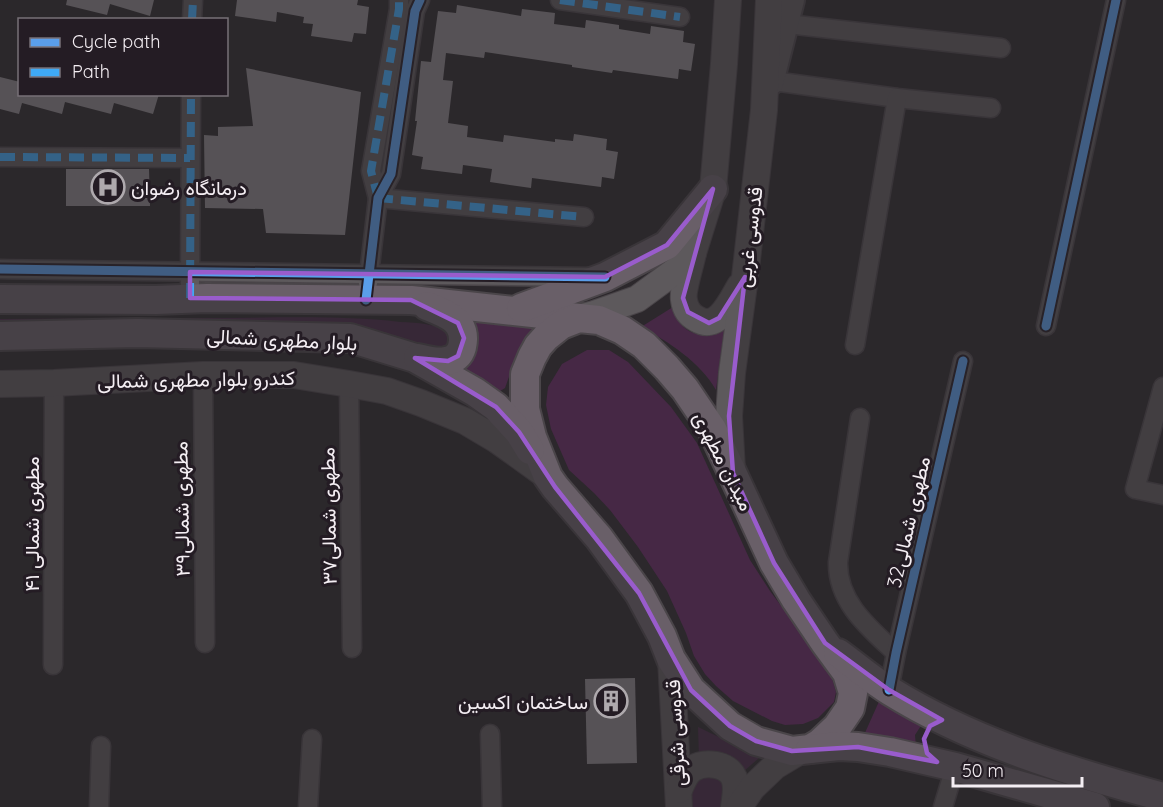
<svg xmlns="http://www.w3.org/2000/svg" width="1163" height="807" viewBox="0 0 1163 807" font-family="Quicksand,Vazirmatn,sans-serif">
	<rect width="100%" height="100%" fill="#2c282c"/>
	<g fill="#462845">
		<path d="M673 307C675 312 676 317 679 321 689 338 708 336 724 330L716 390C700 362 669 342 641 327Z"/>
		<path d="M214 318C276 318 339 315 400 322 418 323 435 323 450 333L452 348 0 328V319Z"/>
		<polygon points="468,319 533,326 516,357 505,388 500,391 483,385 464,373 472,355"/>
		<polygon points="587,350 609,350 628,362 671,407 697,443 750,560 770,591 808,642 829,668 836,692 834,702 818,718 803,724 785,725 772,721 733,701 716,686 705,674 694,656 686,633 667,591 638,547 610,510 594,493 569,470 551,429 546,405 548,387 562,364"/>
		<polygon points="881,697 924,721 915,735 916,747 864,735"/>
		<path d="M698 727 760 757 744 771C732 751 720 749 699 757Z"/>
		<polygon points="703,771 726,778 725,807 687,807 687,798"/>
	</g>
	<g fill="#898689">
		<polygon points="67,0 154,0 150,16 110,4 107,15 66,5"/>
		<polygon points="237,0 358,0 357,5 369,7 366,34 354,33 352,42 311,36 313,24 303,23 304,17 277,12 276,22 235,16"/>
		<polygon points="457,5 521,16 522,9 555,13 554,24 585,28 586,20 619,25 619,29 650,34 651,26 684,31 683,42 695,44 691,71 679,69 678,79 613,70 612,73 572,67 572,65 485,52 484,58 446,53 443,80 453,81 448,123 468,126 467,137 503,142 504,135 555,142 555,139 573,141 574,134 607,139 606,150 618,152 614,179 602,177 601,187 532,178 531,188 490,182 492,169 463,165 462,174 421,169 423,157 412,155 417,121 415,121 421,61 431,62 438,11 456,13"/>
		<polygon points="246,68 361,92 345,235 266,233 263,209 205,208 204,135 218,136 218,127 253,126"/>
		<polygon points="0,77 20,82 20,94 159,94 153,114 114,103 111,114 65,102 62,114 22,103 19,114 0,109"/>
		<polygon points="66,169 149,169 150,206 66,206"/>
		<polygon points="635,678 637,763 587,764 585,679"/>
	</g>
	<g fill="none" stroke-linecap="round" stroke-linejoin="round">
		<defs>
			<g id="minor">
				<polyline points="560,0 680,17"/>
				<polyline points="192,20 193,0"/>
				<polyline points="787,24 1001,48"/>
				<polyline points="773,81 897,98 991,108"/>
				<polyline points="0,157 190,158"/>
				<polyline points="378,198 584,217"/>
				<polyline points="378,198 371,171 399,9 399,0"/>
				<path d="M0 269C196 272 392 274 589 277"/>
				<polyline points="368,283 378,198 391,174 415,11 420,0"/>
				<polyline points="190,284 191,94"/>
				<polyline points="1046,326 1116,0"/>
				<polyline points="855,345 897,98"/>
				<polyline points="203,375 205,643"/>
				<polyline points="349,384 352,648"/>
				<polyline points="1163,387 1135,489 1163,495"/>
				<path d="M860 418 838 562C837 602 869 628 896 653"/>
				<polyline points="53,665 54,383"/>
				<polyline points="889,690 896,653 963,361"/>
				<polyline points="490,734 492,807"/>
				<polyline points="99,807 101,746"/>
				<polyline points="308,807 312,739"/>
				<polyline points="943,807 955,767"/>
			</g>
			<polyline id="tertiary" points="772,83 793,0"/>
			<g id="secondary">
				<path d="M693 253C691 264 682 291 684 300 685 308 689 315 697 319 718 332 731 301 740 286"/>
				<polyline points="579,318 594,314 637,299 678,269 693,253 713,189 724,64 728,0"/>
				<polyline points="0,384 54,383 203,375 294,375 349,384 387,391 421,403 465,421 497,440 543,473"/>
				<polyline points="732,470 729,416 732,373 745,277 764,110 769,0"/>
				<polyline points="671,659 679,807"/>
				<path d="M679 790C682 783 685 774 692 769 704 761 728 763 734 778 738 787 735 798 734 807"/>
				<polyline points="739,807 752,788 775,766 800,751"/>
			</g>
			<g id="primary">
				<polyline points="0,299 156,300 207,298 411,300 579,318"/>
				<polyline points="521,308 605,277 667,245 713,189"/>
				<polygon points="579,318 599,320 622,330 644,345 667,368 685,389 712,429 774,563 796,600 825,643 847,673 853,693 850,708 837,727 820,743 810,749 792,751 756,741 730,726 691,690 671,659 662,636 639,593 599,538 555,487 548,477 532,437 525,409 525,374 532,357 538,346 546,337 561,325"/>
				<polyline points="0,336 137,333 350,338 415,358 475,392 496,407 519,432 530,450"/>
				<path d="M418 358C426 360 437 363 446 361 454 360 460 355 462 347 468 321 447 314 427 306"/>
				<path d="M838 653C856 666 872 680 890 691 974 743 1068 771 1163 797"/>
				<polyline points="810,749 839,746 858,747 890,752 955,767 1095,807"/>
			</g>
		</defs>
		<use href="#minor" stroke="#4a4549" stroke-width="21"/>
		<use href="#tertiary" stroke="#4a4549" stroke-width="26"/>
		<use href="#secondary" stroke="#4a4549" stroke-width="28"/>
		<use href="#primary" stroke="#4a4549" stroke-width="32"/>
		<use href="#minor" stroke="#5d595c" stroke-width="18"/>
		<use href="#tertiary" stroke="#5d595c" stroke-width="22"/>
		<use href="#secondary" stroke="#5d595c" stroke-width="26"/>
		<use href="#primary" stroke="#695f68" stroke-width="28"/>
		<g stroke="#3fa9f5" stroke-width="8" stroke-dasharray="15 8" stroke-linecap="butt">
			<polyline points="560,0 680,17"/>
			<polyline points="192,20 193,0"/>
			<polyline points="0,157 190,158"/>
			<polyline points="378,198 584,217"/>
			<polyline points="378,198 371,171 399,9 399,0"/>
			<polyline points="190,298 191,94"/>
		</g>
		<defs>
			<g id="cycleway">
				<path d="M0 269C202 273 404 274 605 277"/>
				<polyline points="366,300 378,198 391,174 415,11 420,0"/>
				<polyline points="1046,326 1116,0"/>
				<polyline points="889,690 896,653 963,361"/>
			</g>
		</defs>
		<use href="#cycleway" stroke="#241c24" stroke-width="13"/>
		<use href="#cycleway" stroke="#5a9eea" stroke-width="9"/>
	</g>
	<path d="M0 0H1163V807H0ZM713 189 683 298 688 312 709 323 719 318 745 277 729 416 733 473 774 563 825 643 889 690 942 720 930 726 924 739 927 753 937 762 858 747 792 751 756 741 730 726 691 690 639 593 555 487 519 432 496 407 415 358 448 361 458 356 464 338 458 323 411 300 190 298V272L605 277 667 245Z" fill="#2c282c" fill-opacity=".55" fill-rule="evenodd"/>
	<path fill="none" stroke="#995ccc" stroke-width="4.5" stroke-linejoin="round" d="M713 189 683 298 688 312 709 323 719 318 745 277 729 416 733 473 774 563 825 643 889 690 942 720 930 726 924 739 927 753 937 762 858 747 792 751 756 741 730 726 691 690 639 593 555 487 519 432 496 407 415 358 448 361 458 356 464 338 458 323 411 300 190 298V272L605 277 667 245Z"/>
	<defs>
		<symbol id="hospital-ring" viewBox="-11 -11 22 22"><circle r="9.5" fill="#241c24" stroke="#aea9ad" stroke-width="1.5"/><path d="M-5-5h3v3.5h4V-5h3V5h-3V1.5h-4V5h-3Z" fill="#aea9ad"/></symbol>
		<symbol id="building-ring" viewBox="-11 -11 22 22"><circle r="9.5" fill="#241c24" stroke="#aea9ad" stroke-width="1.5"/><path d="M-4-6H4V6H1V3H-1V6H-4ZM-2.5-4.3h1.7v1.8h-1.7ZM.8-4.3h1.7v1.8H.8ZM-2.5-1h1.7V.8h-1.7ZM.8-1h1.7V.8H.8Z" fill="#aea9ad"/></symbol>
	</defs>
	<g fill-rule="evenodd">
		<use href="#hospital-ring" x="89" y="168" width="38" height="38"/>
		<use href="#building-ring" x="592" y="682" width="38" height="38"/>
	</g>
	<g text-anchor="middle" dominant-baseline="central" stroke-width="6" stroke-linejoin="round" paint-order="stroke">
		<g font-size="20" fill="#f4eef3" stroke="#241c24" text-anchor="start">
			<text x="131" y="187">درمانگاه رضوان</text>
			<text x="588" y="701" text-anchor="end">ساختمان اکسین</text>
		</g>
		<g font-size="20" fill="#f4eef3" stroke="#241c24">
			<text transform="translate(749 237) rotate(-83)">قدوسی غربی</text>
			<text transform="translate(282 339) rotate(3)">بلوار مطهری شمالی</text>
			<text transform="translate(196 379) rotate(-1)">کندرو بلوار مطهری شمالی</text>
			<text transform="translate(724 461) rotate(63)">میدان مطهری</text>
			<text transform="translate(181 509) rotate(-91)">مطهرى شمالى۳۹</text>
			<text transform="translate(328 516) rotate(-91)">مطهرى شمالى۳۷</text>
			<text transform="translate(908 522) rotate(-77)">32مطهرى شمالى</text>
			<text transform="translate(31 524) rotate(-90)">۴۱ مطهرى شمالى</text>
			<text transform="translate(675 733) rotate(-93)">قدوسی شرقی</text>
		</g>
	</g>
	<rect x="18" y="18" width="210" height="78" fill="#241c24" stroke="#777077" stroke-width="1.5"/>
	<rect x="30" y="38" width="30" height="9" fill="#5a9eea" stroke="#777077" stroke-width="1.5"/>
	<text x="72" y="48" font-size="18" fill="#f4eef3">Cycle path</text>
	<rect x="30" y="68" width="30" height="9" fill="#3fa9f5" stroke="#777077" stroke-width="1.5"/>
	<text x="72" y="78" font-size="18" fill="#f4eef3">Path</text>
	<path d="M953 777v9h129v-9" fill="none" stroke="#f4eef3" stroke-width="3"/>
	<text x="962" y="777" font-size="18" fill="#f4eef3" stroke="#241c24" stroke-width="4.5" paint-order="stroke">50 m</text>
</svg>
